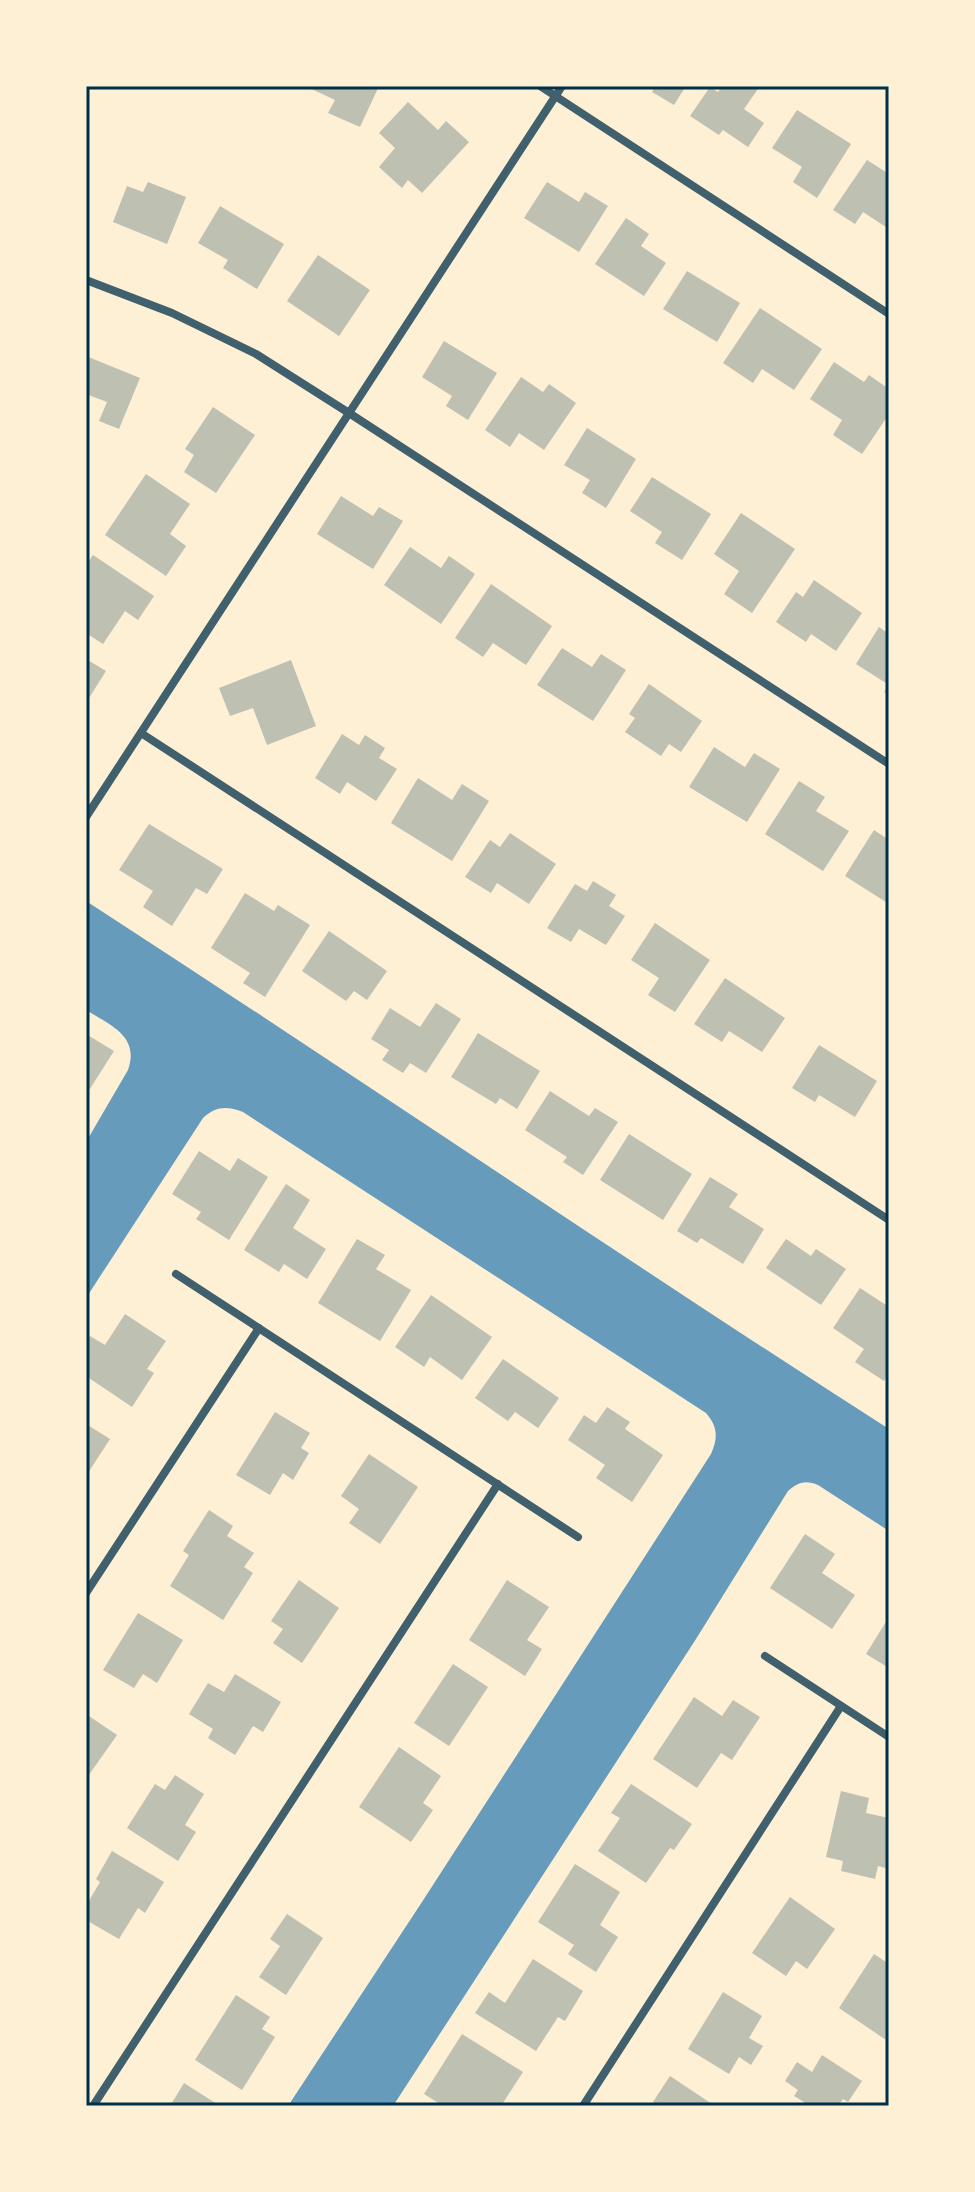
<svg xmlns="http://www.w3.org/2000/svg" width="975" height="2192" viewBox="0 0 975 2192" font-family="'Public Sans',sans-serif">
	<rect width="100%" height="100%" fill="#fdf0d5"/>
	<path fill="#669bbc" d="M86 901C355 1075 619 1256 889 1429V1531L818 1485C806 1480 798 1482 788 1491L696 1639 393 2106H288L422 1902 711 1454C718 1438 718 1427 706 1413L243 1112C227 1106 216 1106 203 1118L86 1298V1142L128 1070C140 1036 110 1025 86 1010Z"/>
	<g fill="#bec0b2">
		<polygon points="305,86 379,86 360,127 328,113 335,100"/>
		<polygon points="656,86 686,86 674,105 652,92"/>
		<polygon points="722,86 760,86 744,109 764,123 748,147 723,130 719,135 690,116 710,87 718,92"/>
		<polygon points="408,102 438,130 446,121 469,142 422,193 408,180 402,188 379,167 395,148 379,133"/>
		<polygon points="797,110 851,144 817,198 793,182 802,167 772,148"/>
		<polygon points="867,160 889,174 889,229 863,212 855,224 833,210"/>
		<polygon points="148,182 186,197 167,244 113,222 127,186 143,192"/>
		<polygon points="547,182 579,202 585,192 608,206 579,252 524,218"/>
		<polygon points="220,206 284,244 257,289 223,268 228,260 198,243"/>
		<polygon points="626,218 649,234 641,246 666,263 644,296 595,264"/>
		<polygon points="318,255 370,290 339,336 287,301"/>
		<polygon points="687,271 740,303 717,342 663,309"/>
		<polygon points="760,308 822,349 794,390 762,369 753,383 723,363"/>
		<polygon points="444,341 497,373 468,420 446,406 452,396 422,377"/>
		<polygon points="86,356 140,378 119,429 99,421 107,402 86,394"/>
		<polygon points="834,362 864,382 869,375 889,389 889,414 862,454 833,435 842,420 810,399"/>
		<polygon points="521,377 543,392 549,384 576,403 544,450 519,433 510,447 485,430"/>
		<polygon points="213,407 255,435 216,493 184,472 194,455 185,449"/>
		<polygon points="587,428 636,459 606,508 582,493 590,480 564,465"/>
		<polygon points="146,474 190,504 170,534 186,546 166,576 105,535"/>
		<polygon points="652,477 711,514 682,560 655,543 662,532 630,511"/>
		<polygon points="341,496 373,516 379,507 403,521 373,569 317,534"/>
		<polygon points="741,513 795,549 752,613 724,594 739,571 714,554"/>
		<polygon points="410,547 441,568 449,556 475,574 441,624 384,585"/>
		<polygon points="93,555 154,596 138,620 125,611 103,644 86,633 86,565"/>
		<polygon points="814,580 862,613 836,651 811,634 806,642 776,622 796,592 803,597"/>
		<polygon points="491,584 552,626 526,665 493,643 483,657 455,638"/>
		<polygon points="879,627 889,634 889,695 884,692 889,685 856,664"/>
		<polygon points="562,648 592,667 601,654 626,670 593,721 537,685"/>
		<polygon points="86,659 106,671 89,698 86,696"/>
		<polygon points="291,660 316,726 267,745 253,708 230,716 219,688"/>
		<polygon points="649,684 702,721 681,752 669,744 661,756 625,732 635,718 629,714"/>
		<polygon points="342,734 359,745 365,735 385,748 379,758 397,769 376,801 347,782 340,794 315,778"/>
		<polygon points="714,747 745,767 754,753 780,769 747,822 689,787"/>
		<polygon points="418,778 452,800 462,784 489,801 452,861 391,823"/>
		<polygon points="799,781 825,797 816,811 849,831 823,871 765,834"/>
		<polygon points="149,824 223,869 207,894 196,888 172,926 143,907 153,891 119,870"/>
		<polygon points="874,830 889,840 889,904 845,876"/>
		<polygon points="510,833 556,864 529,904 497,883 491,893 465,877 490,840 500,847"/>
		<polygon points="593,881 616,895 609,906 625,916 606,945 579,929 571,942 547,928 575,884 587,891"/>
		<polygon points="245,893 274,911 278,905 310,925 265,997 243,983 250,973 211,948"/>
		<polygon points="655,923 710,960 675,1012 648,995 659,978 631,960"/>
		<polygon points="329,931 387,971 367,1000 354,991 346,1001 302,971"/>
		<polygon points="725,978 785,1018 762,1052 729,1031 722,1042 694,1024"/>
		<polygon points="436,1003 461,1019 426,1073 410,1063 403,1073 382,1060 389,1050 371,1039 390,1008 420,1027"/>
		<polygon points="478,1033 540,1071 517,1109 500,1098 496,1104 451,1077"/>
		<polygon points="86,1034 114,1051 86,1095"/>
		<polygon points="819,1045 877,1081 855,1117 819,1095 815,1102 792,1088"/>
		<polygon points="550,1091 589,1116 595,1108 618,1122 583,1175 563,1162 567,1157 525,1130"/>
		<polygon points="629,1134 692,1174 663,1220 600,1180"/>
		<polygon points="199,1151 230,1171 238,1158 268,1177 229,1240 196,1219 201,1212 172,1194"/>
		<polygon points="710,1177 738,1194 729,1207 764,1229 743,1264 701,1238 697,1243 677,1231"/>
		<polygon points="286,1184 310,1200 293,1228 326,1249 307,1279 284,1264 279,1272 244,1250"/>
		<polygon points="357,1239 385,1255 376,1269 411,1290 380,1341 318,1303"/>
		<polygon points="786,1239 811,1256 816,1249 846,1269 821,1305 766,1268"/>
		<polygon points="860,1288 889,1307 889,1374 884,1381 855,1362 864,1349 833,1328"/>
		<polygon points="431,1295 492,1337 462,1380 430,1357 424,1367 395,1347"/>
		<polygon points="125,1314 166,1341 147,1369 154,1373 132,1407 86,1376 86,1342 90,1336 105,1345"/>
		<polygon points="503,1359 559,1398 538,1428 515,1412 508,1421 475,1398"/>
		<polygon points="607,1407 630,1422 625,1429 663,1455 632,1502 596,1478 605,1465 568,1440 584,1415 596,1423"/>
		<polygon points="275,1412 310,1433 301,1448 309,1453 293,1480 283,1473 270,1495 236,1475"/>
		<polygon points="86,1424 110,1439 86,1476"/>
		<polygon points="369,1454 418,1487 380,1544 349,1523 359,1509 341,1496"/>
		<polygon points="209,1510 233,1526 227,1536 254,1553 244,1567 253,1573 223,1620 170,1586 189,1555 183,1551"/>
		<polygon points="805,1534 835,1554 822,1573 855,1595 832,1629 770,1588"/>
		<polygon points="299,1580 339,1608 302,1663 273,1643 283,1629 271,1621"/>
		<polygon points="507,1580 549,1607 527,1640 542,1649 525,1676 469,1640"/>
		<polygon points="138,1613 183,1640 157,1683 143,1674 134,1688 103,1670"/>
		<polygon points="889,1617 889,1668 866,1654"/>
		<polygon points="453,1664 488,1687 449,1746 414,1723"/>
		<polygon points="235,1674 281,1702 263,1732 253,1726 235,1755 208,1738 213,1729 189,1714 208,1683 224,1692"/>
		<polygon points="694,1697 722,1716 733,1700 760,1717 732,1760 721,1753 697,1788 653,1759"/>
		<polygon points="86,1714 117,1735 86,1779"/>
		<polygon points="399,1747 441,1776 423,1803 433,1810 411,1842 359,1807"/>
		<polygon points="175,1775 204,1794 185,1825 196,1832 178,1861 127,1828 155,1784 165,1790"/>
		<polygon points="631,1784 692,1824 674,1850 670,1848 646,1883 598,1851 620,1818 611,1813"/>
		<polygon points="841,1791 869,1798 866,1813 889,1818 889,1869 878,1866 875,1879 841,1871 843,1861 826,1857"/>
		<polygon points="112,1851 164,1882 145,1913 138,1908 119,1939 86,1920 86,1906 100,1882 96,1879"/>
		<polygon points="575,1864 620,1892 600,1925 618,1937 596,1972 568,1954 574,1945 538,1922"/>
		<polygon points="790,1897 835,1929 807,1969 796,1961 786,1976 752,1953"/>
		<polygon points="287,1914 323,1938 286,1995 259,1977 280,1946 270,1939"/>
		<polygon points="874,1954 889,1964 889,2042 839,2008"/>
		<polygon points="533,1959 583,1991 565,2021 558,2017 536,2051 475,2013 489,1992 505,2003"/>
		<polygon points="723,1992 762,2016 749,2038 763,2046 751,2065 739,2057 729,2074 688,2049"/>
		<polygon points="236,1995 270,2017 262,2029 275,2037 242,2090 195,2060"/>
		<polygon points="462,2034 523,2072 501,2106 443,2106 424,2094"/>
		<polygon points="822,2055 862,2081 848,2102 843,2099 838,2106 802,2106 804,2102 794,2096 798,2090 785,2081 797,2062 812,2072"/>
		<polygon points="670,2076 715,2106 658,2106 653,2102"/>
		<polygon points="184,2083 220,2106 170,2106"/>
	</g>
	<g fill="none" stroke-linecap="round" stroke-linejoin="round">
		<g stroke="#3f606c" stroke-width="8">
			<polyline points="540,86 889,314"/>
			<polyline points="86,280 172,313 256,354 349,413 889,764"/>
			<polyline points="141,733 889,1220"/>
			<polyline points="86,817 562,86"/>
			<polyline points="176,1274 578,1537"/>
			<polyline points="86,1593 259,1328"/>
			<polyline points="765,1656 889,1737"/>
			<polyline points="93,2106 498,1484"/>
			<polyline points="583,2106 841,1706"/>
		</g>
	</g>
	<rect width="975" height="2192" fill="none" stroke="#fdf0d5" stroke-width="176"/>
	<rect x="88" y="88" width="799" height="2016" fill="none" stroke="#003049" stroke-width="3"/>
</svg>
